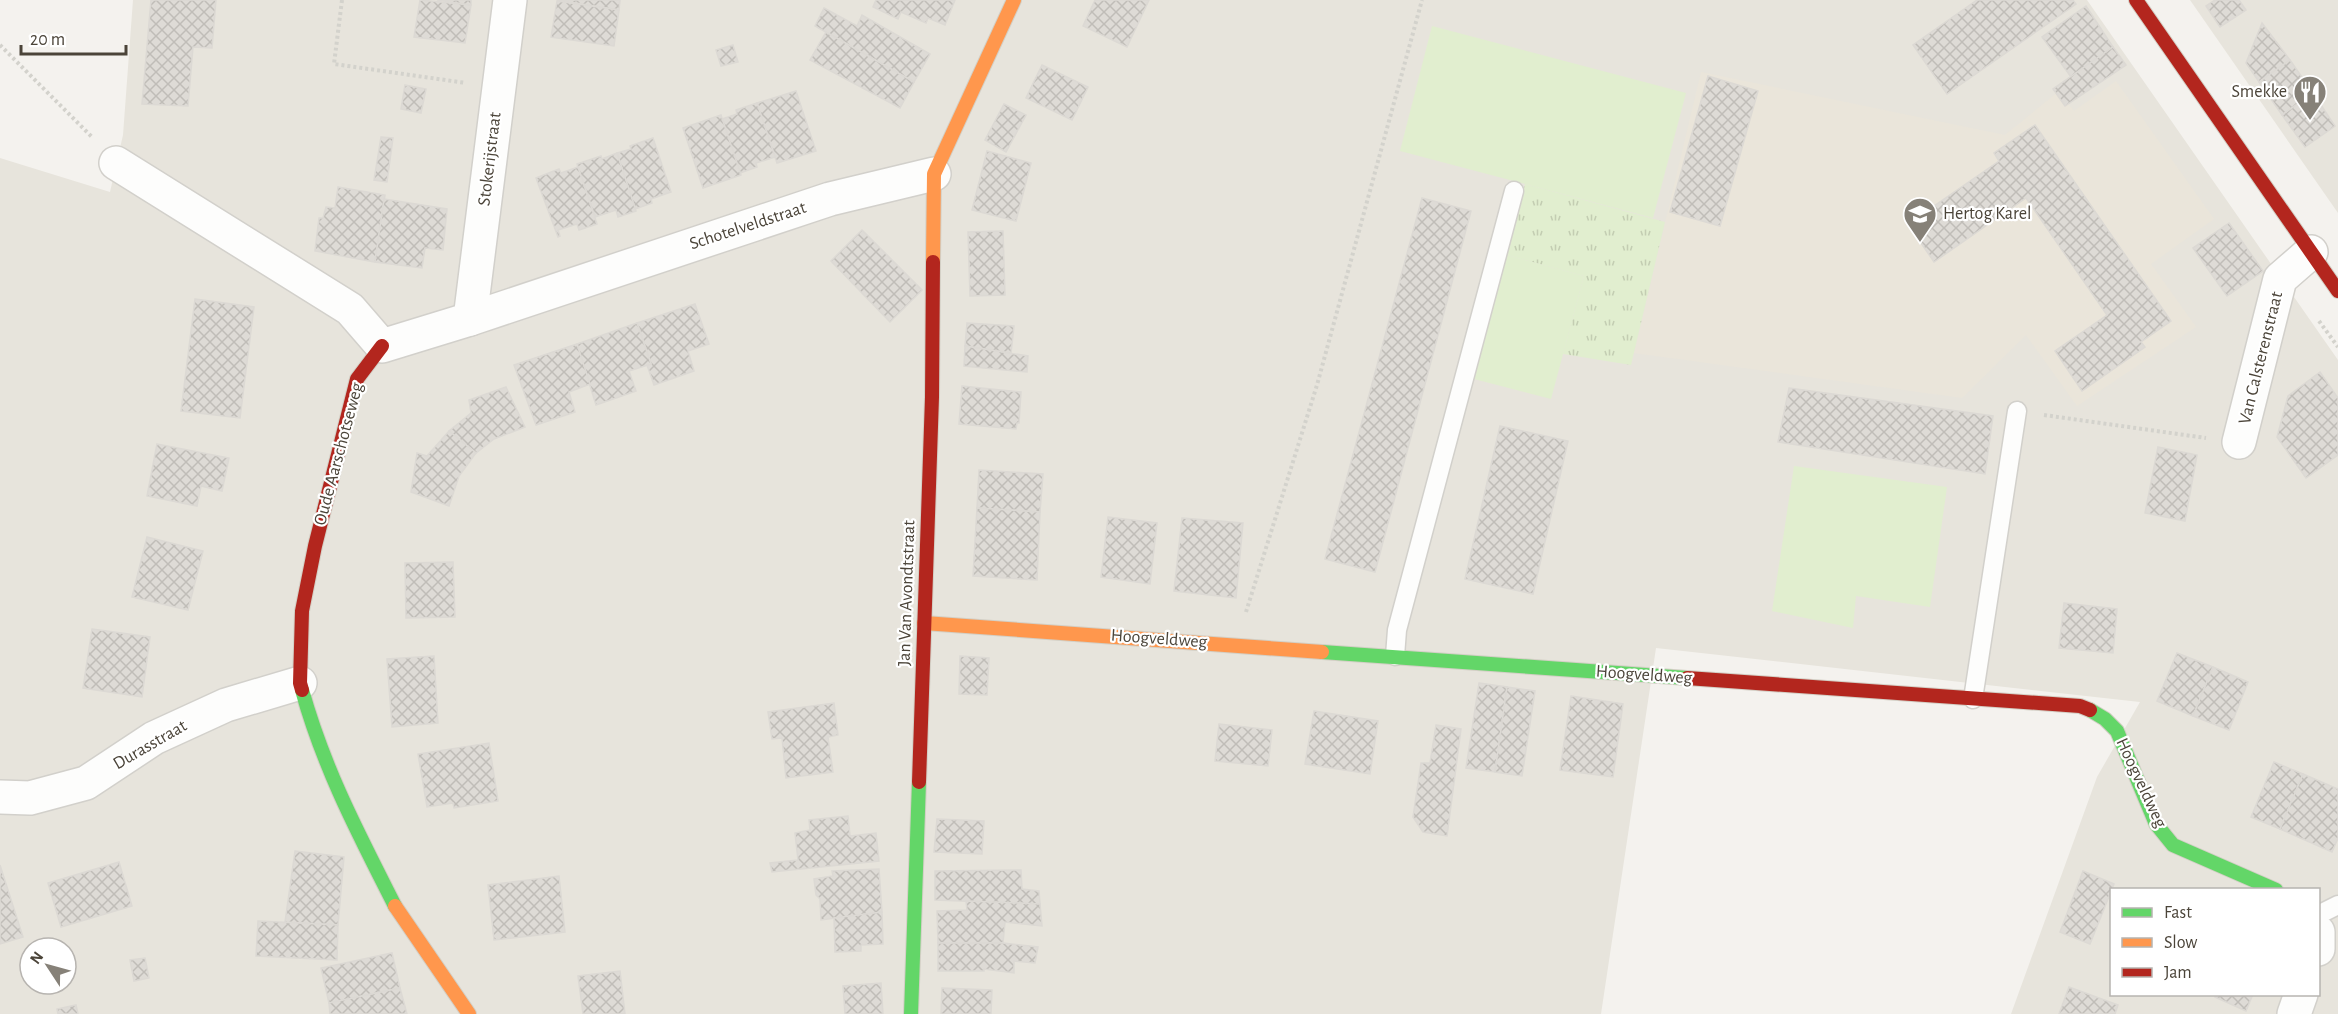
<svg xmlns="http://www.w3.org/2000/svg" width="2338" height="1014" viewBox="0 0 2338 1014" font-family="'Alegreya Sans',sans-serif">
	<defs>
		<pattern id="grass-tufts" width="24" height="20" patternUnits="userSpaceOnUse" patternTransform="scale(1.5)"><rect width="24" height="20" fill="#e1eecf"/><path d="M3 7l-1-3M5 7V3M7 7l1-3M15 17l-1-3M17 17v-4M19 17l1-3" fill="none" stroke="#c3cdb2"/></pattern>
		<pattern id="building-cross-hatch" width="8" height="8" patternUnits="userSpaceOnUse" patternTransform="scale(1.5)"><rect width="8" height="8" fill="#dedbd6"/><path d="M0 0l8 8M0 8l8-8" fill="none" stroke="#c0bdb8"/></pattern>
	</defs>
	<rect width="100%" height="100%" fill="#f4f2ee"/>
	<g fill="#e7e4dc" fill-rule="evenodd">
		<path d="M133 0H2087L2338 360V1014H2011L2097 777 2140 702 1656 648 1601 1014H0V158L110 192 123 135ZM2112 890H2318V994H2112ZM30 948H66V984H30Z"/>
		<polygon points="2190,0 2338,0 2338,213"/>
	</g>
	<polygon fill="#eae5da" points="1701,72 2005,135 2058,92 2074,111 2116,81 2214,219 2151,264 2196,327 2077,406 2026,335 1962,398 1634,353"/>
	<polygon fill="url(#grass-tufts)" points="1525,184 1665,222 1631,365 1563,354 1584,276 1507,255"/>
	<g fill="#e1eecf">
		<polygon points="1432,26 1686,93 1653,218 1400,151"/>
		<polygon points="1507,255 1584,276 1551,399 1474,379"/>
		<polygon points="1794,466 1947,487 1930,607 1856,596 1853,628 1772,611"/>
	</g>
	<g fill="url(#building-cross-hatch)" stroke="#dcd9d4" stroke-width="1.5">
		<polygon points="151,0 216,0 212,48 193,47 188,106 142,104"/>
		<polygon points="420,0 471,5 465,43 414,37"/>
		<polygon points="437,0 471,0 471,5"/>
		<polygon points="557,0 620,0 619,10"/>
		<polygon points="876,0 955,0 945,25 928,18 926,23 901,12 898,19 873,7"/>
		<polygon points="1095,0 1149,0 1127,47 1083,26"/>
		<polygon points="1977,0 2073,0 2076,4 1947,94 1913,45"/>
		<polygon points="2215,0 2239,0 2246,10 2220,27 2206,6"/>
		<polygon points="557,1 619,10 614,46 551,37"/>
		<polygon points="2086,6 2113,47 2071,77 2042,37"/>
		<polygon points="824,8 857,26 862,15 930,54 914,82 815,26"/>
		<polygon points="2262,23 2290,60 2259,82 2246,63"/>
		<polygon points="826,32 914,82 900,108 810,60"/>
		<polygon points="733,45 738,62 721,66 716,50"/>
		<polygon points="2113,47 2126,65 2065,106 2053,89"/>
		<polygon points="2290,60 2313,93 2282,115 2259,82"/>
		<polygon points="1042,65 1088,87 1072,120 1026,98"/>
		<polygon points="1708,76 1758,91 1720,226 1670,212"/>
		<polygon points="405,85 426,89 421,113 401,109"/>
		<polygon points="796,91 816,151 777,163 757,103"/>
		<polygon points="2313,93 2335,126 2305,147 2282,115"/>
		<polygon points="757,103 775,157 756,163 757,167 740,173 722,119 737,114 736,110"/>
		<polygon points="1004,104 1026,115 1006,152 985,140"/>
		<polygon points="721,115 741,175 703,188 683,128"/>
		<polygon points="2035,125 2171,321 2141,342 2145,347 2082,391 2055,351 2107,315 2026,198 1934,262 1908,224 1999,161 1994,153"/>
		<polygon points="381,137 393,138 387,182 374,180"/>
		<polygon points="653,138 671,192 651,199 652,203 635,209 617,153 631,149 630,146"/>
		<polygon points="987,151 1031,163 1016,221 972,210"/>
		<polygon points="617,153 636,211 618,217 616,210 595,217 577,164 601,156 602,159"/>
		<polygon points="578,167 597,224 579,230 577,224 558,230 560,236 558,237 536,178 559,169 561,173"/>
		<polygon points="338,187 385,195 375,262 315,251 319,218 323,218 326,207 335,208"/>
		<polygon points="1422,198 1471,211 1375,572 1325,559"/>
		<polygon points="384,199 447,209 443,250 425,248 422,268 375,262"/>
		<polygon points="2229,223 2263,271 2227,296 2193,248"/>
		<polygon points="862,230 922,290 890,322 831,261"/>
		<polygon points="1003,231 1005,295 970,296 968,232"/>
		<polygon points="195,299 254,307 240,418 181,411"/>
		<polygon points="695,304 709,344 688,351 694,371 654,385 647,365 651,364 637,323"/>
		<polygon points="637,323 651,364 629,371 636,391 596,405 577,344"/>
		<polygon points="967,323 1014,326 1011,353 965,346"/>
		<polygon points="577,344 590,384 569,392 575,412 536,425 514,365"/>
		<polygon points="965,346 1028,356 1027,372 964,366"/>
		<polygon points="2320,372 2338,398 2338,455 2306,478 2277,437 2288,396"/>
		<polygon points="962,386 1021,392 1019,423 1017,423 1016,429 959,424"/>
		<polygon points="506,387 525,427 494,439 476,453 449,431 471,413 469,400"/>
		<polygon points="1789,388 1993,416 1985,474 1778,442"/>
		<polygon points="1500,426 1568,441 1533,594 1465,579"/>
		<polygon points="449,431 476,453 459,476 449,506 411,492 417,453 427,456"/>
		<polygon points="157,444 229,458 222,491 201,486 197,506 147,496"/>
		<polygon points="2158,447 2197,455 2185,521 2145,513"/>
		<polygon points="979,470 1043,474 1040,512 977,508"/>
		<polygon points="977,508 1040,512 1037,580 973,576"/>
		<polygon points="1108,517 1157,523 1150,584 1101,577"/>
		<polygon points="1182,518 1243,523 1236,598 1174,591"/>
		<polygon points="147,537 203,551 188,610 132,597"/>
		<polygon points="453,562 455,617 406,618 405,563"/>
		<polygon points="2064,603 2117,609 2113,653 2059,648"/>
		<polygon points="92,629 150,637 142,697 83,688"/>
		<polygon points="2177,653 2213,667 2193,716 2157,701"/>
		<polygon points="434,656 438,723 392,727 387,659"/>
		<polygon points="960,656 989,658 987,695 959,694"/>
		<polygon points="2213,667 2248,682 2229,730 2193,716"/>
		<polygon points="1479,683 1507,687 1495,772 1466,768"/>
		<polygon points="1507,687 1535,691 1522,776 1495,772"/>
		<polygon points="1571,696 1623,704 1613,777 1560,770"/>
		<polygon points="834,703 838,735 828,737 833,772 786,778 782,738 772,739 768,712"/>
		<polygon points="1314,711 1378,721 1370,774 1305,764"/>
		<polygon points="1219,724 1272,730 1268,766 1215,761"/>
		<polygon points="1436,725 1461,729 1447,836 1423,832 1413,817 1421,763 1430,763"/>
		<polygon points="489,743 498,801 454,808 453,803 427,807 418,754"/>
		<polygon points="2274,762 2303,774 2280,829 2251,817"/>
		<polygon points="2303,774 2338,789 2338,838 2332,852 2280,829"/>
		<polygon points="848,816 850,836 876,833 879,861 772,872 770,863 798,860 795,833 810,830 809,820"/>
		<polygon points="937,819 984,821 982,854 934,852"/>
		<polygon points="295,851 344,857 338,925 285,922"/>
		<polygon points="119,862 132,906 61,927 48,883"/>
		<polygon points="0,865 23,937 0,944"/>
		<polygon points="879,869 882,912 821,920 820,899 816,895 814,879 833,876 832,871"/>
		<polygon points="1021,870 1022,889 1039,891 1040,904 935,900 935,871"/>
		<polygon points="2083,871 2114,884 2090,944 2060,932"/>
		<polygon points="559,876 565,932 494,940 488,885"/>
		<polygon points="966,901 1040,904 1042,926 1005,922 1003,943 938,943 937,911 967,910"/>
		<polygon points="882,912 883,944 861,945 861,951 835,952 834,918"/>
		<polygon points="258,921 338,925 337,960 256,956"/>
		<polygon points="938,943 1003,943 1038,947 1035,963 1014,961 1014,973 984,969 984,971 938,971"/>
		<polygon points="392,953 400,988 329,1003 321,968"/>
		<polygon points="145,958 149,978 134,981 130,960"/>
		<polygon points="620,971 625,1014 583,1014 578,976"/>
		<polygon points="881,983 883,1014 845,1014 843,986"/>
		<polygon points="2069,987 2118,1005 2115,1014 2059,1014"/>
		<polygon points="400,988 407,1014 330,1014 329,1003"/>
		<polygon points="942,988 992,990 991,1014 941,1014"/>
		<polygon points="2216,994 2253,994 2246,1011 2215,997"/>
		<polygon points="76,1005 78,1014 58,1014 57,1009"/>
	</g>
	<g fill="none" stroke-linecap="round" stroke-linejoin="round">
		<defs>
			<g id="lane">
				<polyline points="1395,656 1397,630 1514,191"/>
				<polyline points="1973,699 2017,411"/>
				<polyline points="2318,915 2338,905"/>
			</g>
			<g id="street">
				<polyline points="116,163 350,309 382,346 470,319 830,199 934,174"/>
				<polyline points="470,319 510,0"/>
				<polyline points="2239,442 2280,279 2311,252"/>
				<polyline points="0,797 30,798 86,783 154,738 226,705 300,683"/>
				<polyline points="2318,932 2318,949"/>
				<polyline points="2294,1014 2301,994"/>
			</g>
			<g id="fast">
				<polyline points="1322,652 1687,678"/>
				<path d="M302 690C324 769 358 833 395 906"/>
				<polyline points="2090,710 2105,719 2117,731 2156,824 2173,845 2276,890"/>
				<polyline points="911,1014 919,782"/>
			</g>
			<g id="slow">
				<polyline points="933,262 934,174 1014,0"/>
				<polyline points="924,623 1322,652"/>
				<polyline points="395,906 469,1014"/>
			</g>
			<g id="jam">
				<polyline points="2136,0 2338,291"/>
				<polyline points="1687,678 2080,706 2090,710"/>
				<polyline points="302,690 300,683 302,611 315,546 357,379 382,346"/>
				<polyline points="919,782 932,397 933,262"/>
			</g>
		</defs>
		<use href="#lane" stroke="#d2d0cb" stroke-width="21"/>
		<use href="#street" stroke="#d2d0cb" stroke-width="36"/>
		<use href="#fast" stroke="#d3cfc5" stroke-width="16"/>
		<use href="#slow" stroke="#d3cfc5" stroke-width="16"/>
		<use href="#jam" stroke="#d3cfc5" stroke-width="16"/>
		<g stroke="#d3d2cc" stroke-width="4" stroke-dasharray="3 3" stroke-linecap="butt">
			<polyline points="342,0 334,64 466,83"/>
			<polyline points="0,45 93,138"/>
			<polyline points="2319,321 2338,347"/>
			<polyline points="2044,415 2206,438"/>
			<polyline points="1246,612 1317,385 1422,0"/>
		</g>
		<use href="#lane" stroke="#fdfdfc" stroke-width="18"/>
		<use href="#street" stroke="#fdfdfc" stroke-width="33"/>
		<use href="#fast" stroke="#63d668" stroke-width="14"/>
		<use href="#slow" stroke="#ff974d" stroke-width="14"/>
		<use href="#jam" stroke="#b3261e" stroke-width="14"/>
	</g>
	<defs>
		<symbol id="restaurant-pin" viewBox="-11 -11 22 30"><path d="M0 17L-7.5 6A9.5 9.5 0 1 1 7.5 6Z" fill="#868178" stroke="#fff"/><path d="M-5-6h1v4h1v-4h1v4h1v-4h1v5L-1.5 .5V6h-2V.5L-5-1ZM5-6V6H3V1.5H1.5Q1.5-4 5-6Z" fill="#fff"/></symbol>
		<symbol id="school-pin" viewBox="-11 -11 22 30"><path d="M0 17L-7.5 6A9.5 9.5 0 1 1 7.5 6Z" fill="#868178" stroke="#fff"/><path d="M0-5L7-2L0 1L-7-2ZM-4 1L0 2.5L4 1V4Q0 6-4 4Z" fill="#fff"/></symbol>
	</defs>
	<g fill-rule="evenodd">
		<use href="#restaurant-pin" x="2291" y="73" width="38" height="52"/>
		<use href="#school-pin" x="1901" y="195" width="38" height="52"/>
	</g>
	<g text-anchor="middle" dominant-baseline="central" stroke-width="4.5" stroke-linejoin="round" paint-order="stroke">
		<g font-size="18" fill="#4b4439" stroke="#fff" text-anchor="end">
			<text x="2287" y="92">Smekke</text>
			<text x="1943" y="214" text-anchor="start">Hertog Karel</text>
		</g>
		<g font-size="18" fill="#4b4439" stroke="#fff">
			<text transform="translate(490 159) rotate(-83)">Stokerijstraat</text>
			<text transform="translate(748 226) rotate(-18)">Schotelveldstraat</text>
			<text transform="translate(2261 358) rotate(-76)">Van Calsterenstraat</text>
			<text transform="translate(339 454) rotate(-75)">Oude Aarschotseweg</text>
			<text transform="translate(907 593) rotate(-88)">Jan Van Avondtstraat</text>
			<text transform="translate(1159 639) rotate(4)">Hoogveldweg</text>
			<text transform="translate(1644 675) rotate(4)">Hoogveldweg</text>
			<text transform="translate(150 745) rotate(-30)">Durasstraat</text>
			<text transform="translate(2141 783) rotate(65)">Hoogveldweg</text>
		</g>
	</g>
	<rect x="2110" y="888" width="210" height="108" fill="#ffffff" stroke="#b7b4b0" stroke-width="1.5"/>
	<rect x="2122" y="908" width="30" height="9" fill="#63d668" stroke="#b7b4b0" stroke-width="1.5"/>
	<text x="2164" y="918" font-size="18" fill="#4b4439">Fast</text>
	<rect x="2122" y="938" width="30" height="9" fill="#ff974d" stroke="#b7b4b0" stroke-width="1.5"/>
	<text x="2164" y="948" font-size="18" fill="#4b4439">Slow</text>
	<rect x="2122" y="968" width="30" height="9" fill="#b3261e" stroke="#b7b4b0" stroke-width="1.5"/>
	<text x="2164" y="978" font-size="18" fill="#4b4439">Jam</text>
	<g transform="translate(48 966) rotate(306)"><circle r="28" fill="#ffffff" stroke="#b7b4b0" stroke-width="1.5"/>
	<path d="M0-4.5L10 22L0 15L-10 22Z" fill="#868178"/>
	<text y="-9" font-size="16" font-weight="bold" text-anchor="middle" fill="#4b4439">N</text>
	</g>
	<path d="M21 45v9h105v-9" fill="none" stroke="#4b4439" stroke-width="3"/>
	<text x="30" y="45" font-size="18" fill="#4b4439" stroke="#ffffff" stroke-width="4.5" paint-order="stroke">20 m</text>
</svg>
